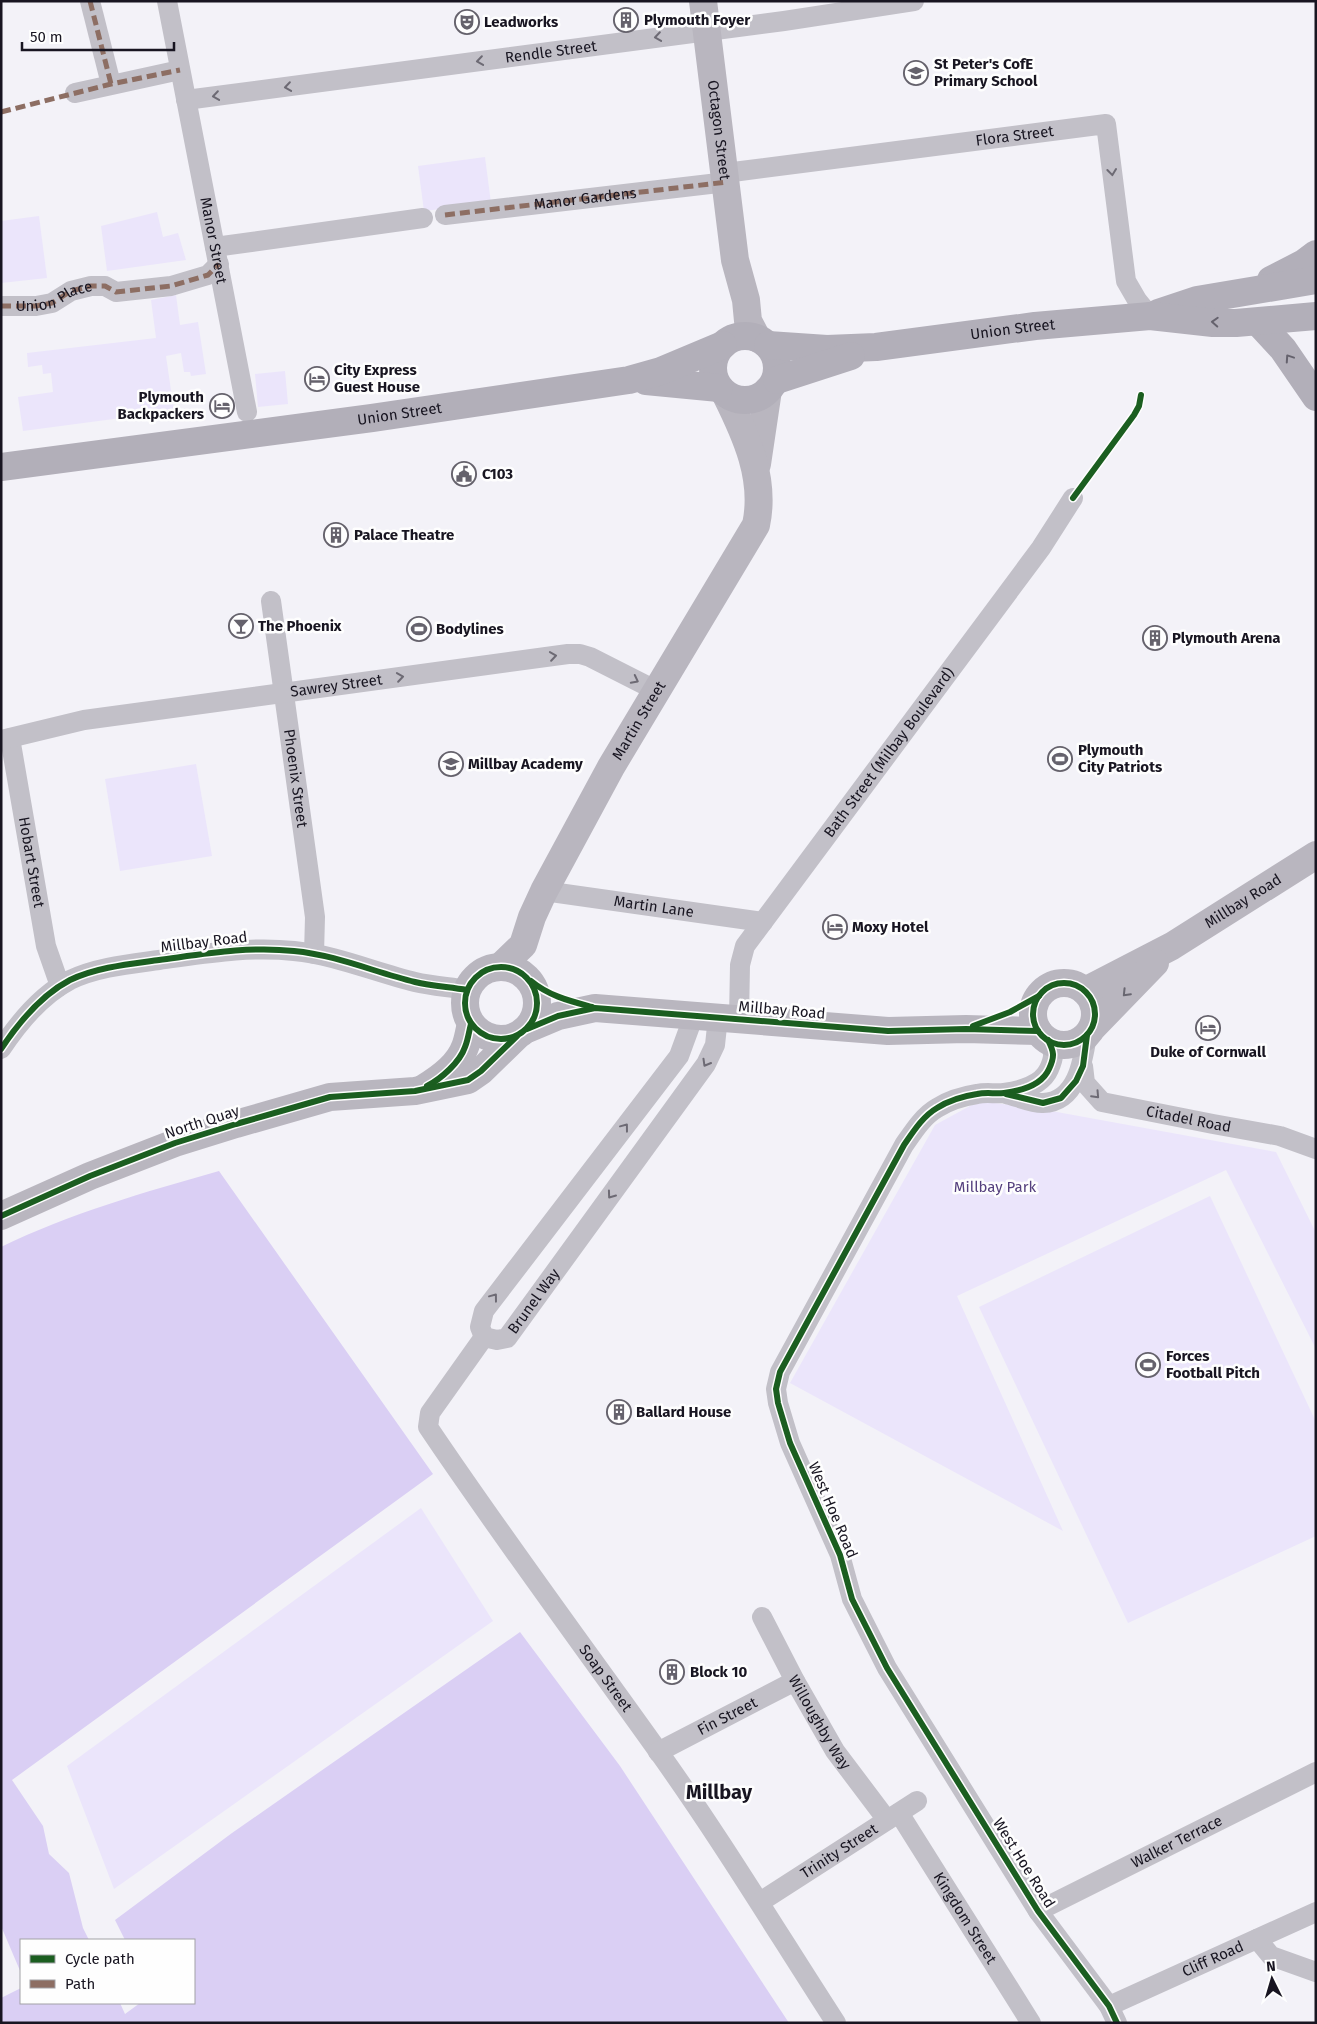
<svg xmlns="http://www.w3.org/2000/svg" width="1317" height="2024" viewBox="0 0 1317 2024" font-family="'Fira Sans',sans-serif">
	<rect width="100%" height="100%" fill="#f3f2f8"/>
	<g fill="#ebe5fb">
		<polygon points="485,157 491,203 424,211 418,166"/>
		<polygon points="157,212 163,237 178,233 186,260 107,271 101,226"/>
		<polygon points="39,216 47,278 1,283 1,221"/>
		<polygon points="176,295 180,325 198,322 206,374 191,376 190,372 184,372 181,353 166,356 174,411 23,431 18,397 53,392 51,373 43,374 42,365 28,367 27,353 156,338 151,300"/>
		<polygon points="285,371 288,404 258,407 255,374"/>
		<polygon points="196,764 212,856 120,871 105,779"/>
		<polygon points="979,1101 1035,1108 1276,1152 1316,1233 1316,1349 1226,1170 957,1296 1063,1531 790,1383 935,1125"/>
		<polygon points="1210,1196 1316,1422 1316,1536 1128,1623 979,1307"/>
		<polygon points="421,1508 493,1621 114,1889 67,1766"/>
	</g>
	<g fill="#dacff4">
		<path d="M219 1171 433 1474 12 1780 43 1826 49 1854 69 1873 83 1928 89 1940H21V1973L1 1926V1247C71 1213 145 1192 219 1171Z"/>
		<polygon points="520,1632 620,1766 789,2023 1,2023 1,1998 21,1988 21,2003 120,2003 125,2014 140,2003 194,2003 194,1940 125,1940 115,1920 232,1833"/>
	</g>
	<g fill="none" stroke-linecap="round" stroke-linejoin="round">
		<g stroke="#c2c0c8" stroke-width="20">
			<polyline points="90,1 111,84"/>
			<path id="s1" d="M167 1 247 412"/>
			<polyline points="75,93 180,70"/>
			<path id="s2" d="M186 100 784 21 914 1"/>
			<path id="s3" d="M725 173 1106 124 1126 281 1137 300 1150 316"/>
			<path id="s4" d="M445 215 727 182"/>
			<polyline points="215,247 423,218"/>
			<polyline points="1,306 36,306 52,303 71,291 91,286 105,286 116,292 171,286 208,275 219,264"/>
			<path id="s5" d="M271 601 315 917 314 954"/>
			<path id="s6" d="M10 738 46 946 60 986"/>
			<path id="s7" d="M1 740 84 720 568 654H580L590 657 657 691"/>
			<path id="s8" d="M544 891 763 922"/>
			<path id="s9" d="M694 1015 679 1056 484 1311 480 1327 484 1337 497 1340 507 1338 706 1064 715 1045 718 1017"/>
			<path id="s10" d="M739 1019 740 965 745 946 1041 548 1073 498"/>
			<path d="M1048 1040C1054 1052 1055 1056 1049 1069 1042 1085 1020 1091 1004 1093 995 1094 986 1092 977 1094 964 1096 948 1101 937 1108 923 1116 913 1132 904 1145L780 1372 776 1389 778 1403 790 1443 840 1555 852 1599 887 1668 1038 1911 1109 2006 1117 2023"/>
			<path d="M1 1049C19 1022 41 995 70 980 97 967 130 964 159 960 204 954 248 946 294 951 336 955 374 972 415 982 432 986 450 987 467 990"/>
			<path id="s11" d="M1083 1066 1085 1083 1102 1102 1213 1124 1280 1136 1316 1149"/>
			<path d="M1006 1094C1015 1096 1034 1104 1043 1103 1077 1102 1083 1061 1087 1035"/>
			<path id="s12" d="M484 1337 430 1413 428 1427C502 1537 581 1643 658 1751 721 1839 777 1932 836 2023"/>
			<path id="s13" d="M762 1617 795 1681 835 1751 887 1820"/>
			<path id="s14" d="M658 1752 795 1681"/>
			<path id="s15" d="M899 1813 1031 2023"/>
			<path id="s16" d="M760 1902 917 1801"/>
			<path id="s17" d="M1038 1911 1316 1772"/>
			<polyline points="1257,1939 1271,1956 1316,1972"/>
			<path id="s18" d="M1109 2006 1316 1912"/>
		</g>
		<g stroke="#b9b6bf" stroke-width="28">
			<path id="s19" d="M703 1 735 260 746 300 748 321 757 338"/>
			<polyline points="757,464 768,390"/>
			<circle cx="501" cy="1003" r="36"/>
			<path id="s20" d="M500 967 523 945 532 917 544 891 611 767 756 525C766 479 746 435 726 395"/>
			<circle cx="1064" cy="1014" r="31"/>
			<path id="s21" d="M1085 991 1172 946 1316 855"/>
			<polyline points="1093,1027 1155,963"/>
			<polyline points="527,1029 558,1016 595,1008 888,1031 966,1029 1038,1031"/>
			<path d="M424 1088C439 1079 459 1064 465 1047 468 1040 469 1031 471 1024"/>
			<polyline points="1,1216 90,1176 175,1143 236,1124 330,1097 415,1091 468,1080 481,1071 517,1036"/>
		</g>
		<g stroke="#b2afb9" stroke-width="28">
			<polyline points="1271,280 1304,263 1316,254"/>
			<polyline points="1158,313 1197,300 1316,280"/>
			<polyline points="1258,322 1283,349 1316,397"/>
			<circle cx="745" cy="368" r="32"/>
			<path id="s22" d="M768 345 827 349 876 347 1035 326 1150 316 1213 323H1236L1316 316"/>
			<polyline points="777,380 851,356"/>
			<polyline points="646,381 719,388"/>
			<path id="s23" d="M1 467 372 418 629 380 661 371 723 345"/>
		</g>
		<g stroke="#8d6e63" stroke-width="5" stroke-dasharray="10 5" stroke-linecap="butt">
			<polyline points="90,1 111,84"/>
			<polyline points="1,112 111,84 180,70"/>
			<polyline points="445,215 727,182"/>
			<path id="s24" d="M1 306H36L52 303 71 291 91 286H105L116 292 171 286 208 275 219 264"/>
		</g>
		<defs>
			<g id="cycleway">
				<polyline points="1073,498 1134,415 1139,406 1141,395"/>
				<circle cx="501" cy="1003" r="36"/>
				<path d="M531 981C549 996 570 1001 592 1007"/>
				<circle cx="1064" cy="1014" r="31"/>
				<polyline points="973,1026 1010,1012 1039,996"/>
				<polyline points="527,1029 558,1016 595,1008 888,1031 966,1029 1038,1031"/>
				<path d="M1048 1040C1054 1052 1055 1056 1049 1069 1042 1085 1020 1091 1004 1093 995 1094 986 1092 977 1094 964 1096 948 1101 937 1108 923 1116 913 1132 904 1145L780 1372 776 1389 778 1403 790 1443 840 1555 852 1599 887 1668 1038 1911 1109 2006 1117 2023"/>
				<path d="M1 1049C19 1022 41 995 70 980 97 967 130 964 159 960 204 954 248 946 294 951 336 955 374 972 415 982 432 986 450 987 467 990"/>
				<path d="M427 1086C441 1079 460 1062 465 1047 468 1040 469 1031 471 1024"/>
				<polyline points="1006,1094 1043,1103 1061,1098 1076,1081 1083,1066 1087,1035"/>
				<polyline points="1,1216 90,1176 175,1143 236,1124 330,1097 415,1091 468,1080 481,1071 517,1036"/>
			</g>
		</defs>
		<use href="#cycleway" stroke="#fefefe" stroke-width="9"/>
		<use href="#cycleway" stroke="#1b5e20" stroke-width="6"/>
	</g>
	<defs><path id="oneway-chevron" d="M-2-3.5L2.5 0L-2 3.5" fill="none" stroke-width="1.6" stroke-linecap="round" stroke-linejoin="round" transform="scale(1.25)"/></defs>
	<g stroke="#6d6a74">
		<use href="#oneway-chevron" transform="translate(658 37) rotate(172)"/>
		<use href="#oneway-chevron" transform="translate(480 61) rotate(172)"/>
		<use href="#oneway-chevron" transform="translate(288 87) rotate(172)"/>
		<use href="#oneway-chevron" transform="translate(216 96) rotate(172)"/>
		<use href="#oneway-chevron" transform="translate(1112 172) rotate(83)"/>
		<use href="#oneway-chevron" transform="translate(553 656) rotate(-8)"/>
		<use href="#oneway-chevron" transform="translate(400 677) rotate(-8)"/>
		<use href="#oneway-chevron" transform="translate(635 680) rotate(27)"/>
		<use href="#oneway-chevron" transform="translate(706 1063) rotate(120)"/>
		<use href="#oneway-chevron" transform="translate(1096 1095) rotate(47)"/>
		<use href="#oneway-chevron" transform="translate(625 1127) rotate(-53)"/>
		<use href="#oneway-chevron" transform="translate(611 1195) rotate(126)"/>
		<use href="#oneway-chevron" transform="translate(494 1297) rotate(-53)"/>
	</g>
	<g stroke="#65626d">
		<use href="#oneway-chevron" transform="translate(1215 322) rotate(-177)"/>
		<use href="#oneway-chevron" transform="translate(1289 358) rotate(-124)"/>
	</g>
	<use stroke="#686670" href="#oneway-chevron" transform="translate(1126 993) rotate(134)"/>
	<defs>
		<symbol id="building-ring" viewBox="-11 -11 22 22"><circle r="9.5" fill="#fefefe" stroke="#65626c" stroke-width="1.5"/><path d="M-4-6H4V6H1V3H-1V6H-4ZM-2.5-4.3h1.7v1.8h-1.7ZM.8-4.3h1.7v1.8H.8ZM-2.5-1h1.7V.8h-1.7ZM.8-1h1.7V.8H.8Z" fill="#65626c"/></symbol>
		<symbol id="theatre-ring" viewBox="-11 -11 22 22"><circle r="9.5" fill="#fefefe" stroke="#65626c" stroke-width="1.5"/><path d="M-5-5.5Q0-4 5-5.5V0Q5 5 0 6Q-5 5-5 0ZM-3.3-2.5H-1v1.5H-3.3ZM1-2.5H3.3v1.5H1ZM-2.8 1Q0 5.5 2.8 1Z" fill="#65626c"/></symbol>
		<symbol id="school-ring" viewBox="-11 -11 22 22"><circle r="9.5" fill="#fefefe" stroke="#65626c" stroke-width="1.5"/><path d="M0-5L7-2L0 1L-7-2ZM-4 1L0 2.5L4 1V4Q0 6-4 4Z" fill="#65626c"/></symbol>
		<symbol id="hotel-ring" viewBox="-11 -11 22 22"><circle r="9.5" fill="#fefefe" stroke="#65626c" stroke-width="1.5"/><path d="M-6-4.5h1.5V1H6V5H4.5V3h-9V5H-6ZM-4 0a1.8 1.8 0 1 1 3.6 0ZM.5 0V-2.5h3Q6-2.5 6 0Z" fill="#65626c"/></symbol>
		<symbol id="civic-ring" viewBox="-11 -11 22 22"><circle r="9.5" fill="#fefefe" stroke="#65626c" stroke-width="1.5"/><path d="M-.6-6.5H3V-4.5H.6V-3L4-1V1h2V6H-6V1h2V-1L-.6-3ZM-1.2 2.5V6h2.4V2.5Z" fill="#65626c"/></symbol>
		<symbol id="bar-ring" viewBox="-11 -11 22 22"><circle r="9.5" fill="#fefefe" stroke="#65626c" stroke-width="1.5"/><path d="M-6-5H6L.8 .8V4.5H3.5V6h-7V4.5H-.8V.8Z" fill="#65626c"/></symbol>
		<symbol id="stadium-ring" viewBox="-11 -11 22 22"><circle r="9.5" fill="#fefefe" stroke="#65626c" stroke-width="1.5"/><path d="M0-5a6.5 5 0 1 0 0 10a6.5 5 0 1 0 0-10ZM-3.5-1.8h7v3.6h-7Z" fill="#65626c"/></symbol>
	</defs>
	<g fill-rule="evenodd">
		<use href="#building-ring" x="612" y="6" width="28" height="28"/>
		<use href="#theatre-ring" x="453" y="8" width="28" height="28"/>
		<use href="#school-ring" x="902" y="59" width="28" height="28"/>
		<use href="#hotel-ring" x="303" y="365" width="28" height="28"/>
		<use href="#hotel-ring" x="208" y="392" width="28" height="28"/>
		<use href="#civic-ring" x="450" y="460" width="28" height="28"/>
		<use href="#building-ring" x="322" y="521" width="28" height="28"/>
		<use href="#bar-ring" x="227" y="612" width="28" height="28"/>
		<use href="#stadium-ring" x="405" y="615" width="28" height="28"/>
		<use href="#building-ring" x="1141" y="624" width="28" height="28"/>
		<use href="#stadium-ring" x="1046" y="745" width="28" height="28"/>
		<use href="#school-ring" x="437" y="750" width="28" height="28"/>
		<use href="#hotel-ring" x="821" y="913" width="28" height="28"/>
		<use href="#hotel-ring" x="1194" y="1014" width="28" height="28"/>
		<use href="#stadium-ring" x="1134" y="1351" width="28" height="28"/>
		<use href="#building-ring" x="605" y="1398" width="28" height="28"/>
		<use href="#building-ring" x="658" y="1658" width="28" height="28"/>
	</g>
	<g text-anchor="middle" dominant-baseline="central" stroke-width="5" stroke-linejoin="round" paint-order="stroke">
		<g font-size="15" font-weight="bold" fill="#181521" stroke="#fefefe" text-anchor="start">
			<text x="644" y="20">Plymouth Foyer</text>
			<text x="484" y="22">Leadworks</text>
			<text x="934" y="64">St Peter's CofE<tspan x="934" dy="17">Primary School</tspan></text>
			<text x="334" y="370">City Express<tspan x="334" dy="17">Guest House</tspan></text>
			<text x="204" y="397" text-anchor="end">Plymouth<tspan x="204" dy="17">Backpackers</tspan></text>
			<text x="482" y="474">C103</text>
			<text x="354" y="535">Palace Theatre</text>
			<text x="258" y="626">The Phoenix</text>
			<text x="436" y="629">Bodylines</text>
			<text x="1172" y="638">Plymouth Arena</text>
			<text x="1078" y="750">Plymouth<tspan x="1078" dy="17">City Patriots</tspan></text>
			<text x="468" y="764">Millbay Academy</text>
			<text x="852" y="927">Moxy Hotel</text>
			<text x="1208" y="1052" text-anchor="middle">Duke of Cornwall</text>
			<text x="1166" y="1356">Forces<tspan x="1166" dy="17">Football Pitch</tspan></text>
			<text x="636" y="1412">Ballard House</text>
			<text x="690" y="1672">Block 10</text>
		</g>
		<g font-size="15" fill="#181521" stroke="#fefefe">
			<text stroke="none"><textPath href="#s2" startOffset="368">Rendle Street</textPath></text>
			<text stroke="none"><textPath href="#s19" startOffset="130">Octagon Street</textPath></text>
			<text stroke="none"><textPath href="#s3" startOffset="292">Flora Street</textPath></text>
			<text stroke="none"><textPath href="#s4" startOffset="141">Manor Gardens</textPath></text>
			<text stroke="none"><textPath href="#s1" startOffset="244">Manor Street</textPath></text>
			<text stroke="none"><textPath href="#s24" startOffset="55">Union Place</textPath></text>
			<text stroke="none"><textPath href="#s22" startOffset="246">Union Street</textPath></text>
			<text stroke="none"><textPath href="#s23" startOffset="402">Union Street</textPath></text>
			<text stroke="none"><textPath href="#s7" startOffset="340">Sawrey Street</textPath></text>
			<text stroke="none"><textPath href="#s20" startOffset="285">Martin Street</textPath></text>
			<text stroke="none"><textPath href="#s10" startOffset="315">Bath Street (Milbay Boulevard)</textPath></text>
			<text stroke="none"><textPath href="#s5" startOffset="179">Phoenix Street</textPath></text>
			<text stroke="none"><textPath href="#s6" startOffset="126">Hobart Street</textPath></text>
			<text stroke="none"><textPath href="#s21" startOffset="182">Millbay Road</textPath></text>
			<text stroke="none"><textPath href="#s8" startOffset="111">Martin Lane</textPath></text>
			<text transform="translate(204 942) rotate(-7)">Millbay Road</text>
			<text transform="translate(782 1010) rotate(5)">Millbay Road</text>
			<text stroke="none"><textPath href="#s11" startOffset="131">Citadel Road</textPath></text>
			<text transform="translate(202 1122) rotate(-18)">North Quay</text>
			<text stroke="none"><textPath href="#s9" startOffset="461">Brunel Way</textPath></text>
			<text transform="translate(833 1510) rotate(67)">West Hoe Road</text>
			<text stroke="none"><textPath href="#s12" startOffset="415">Soap Street</textPath></text>
			<text stroke="none"><textPath href="#s14" startOffset="78">Fin Street</textPath></text>
			<text stroke="none"><textPath href="#s13" startOffset="120">Willoughby Way</textPath></text>
			<text stroke="none"><textPath href="#s17" startOffset="155">Walker Terrace</textPath></text>
			<text stroke="none"><textPath href="#s16" startOffset="94">Trinity Street</textPath></text>
			<text transform="translate(1024 1863) rotate(58)">West Hoe Road</text>
			<text stroke="none"><textPath href="#s15" startOffset="124">Kingdom Street</textPath></text>
			<text stroke="none"><textPath href="#s18" startOffset="114">Cliff Road</textPath></text>
		</g>
		<g font-size="15" fill="#55407e" stroke="#fefefe">
			<text x="995" y="1187">Millbay Park</text>
		</g>
		<g font-size="20" font-weight="bold" fill="#181521" stroke="#fefefe">
			<text x="719" y="1792">Millbay</text>
		</g>
	</g>
	<rect width="1317" height="2024" fill="none" stroke="#181521" stroke-width="5"/>
	<rect x="20" y="1939" width="175" height="65" fill="#fefefe" stroke="#a2a1a6"/>
	<rect x="30" y="1955" width="25" height="8" fill="#1b5e20" stroke="#a2a1a6"/>
	<text x="65" y="1964" font-size="15" fill="#181521">Cycle path</text>
	<rect x="30" y="1980" width="25" height="8" fill="#8d6e63" stroke="#a2a1a6"/>
	<text x="65" y="1989" font-size="15" fill="#181521">Path</text>
	<g transform="translate(1272 1979) rotate(355)" stroke="#fefefe" stroke-width="4" paint-order="stroke">
	<path d="M0-4L9 19L0 12L-9 19Z" fill="#181521"/>
	<text y="-8" font-size="14" font-weight="bold" text-anchor="middle" fill="#181521">N</text>
	</g>
	<path d="M22 42v8h152v-8" fill="none" stroke="#181521" stroke-width="2.5"/>
	<text x="30" y="42" font-size="15" fill="#181521" stroke="#fefefe" stroke-width="4" paint-order="stroke">50 m</text>
</svg>
